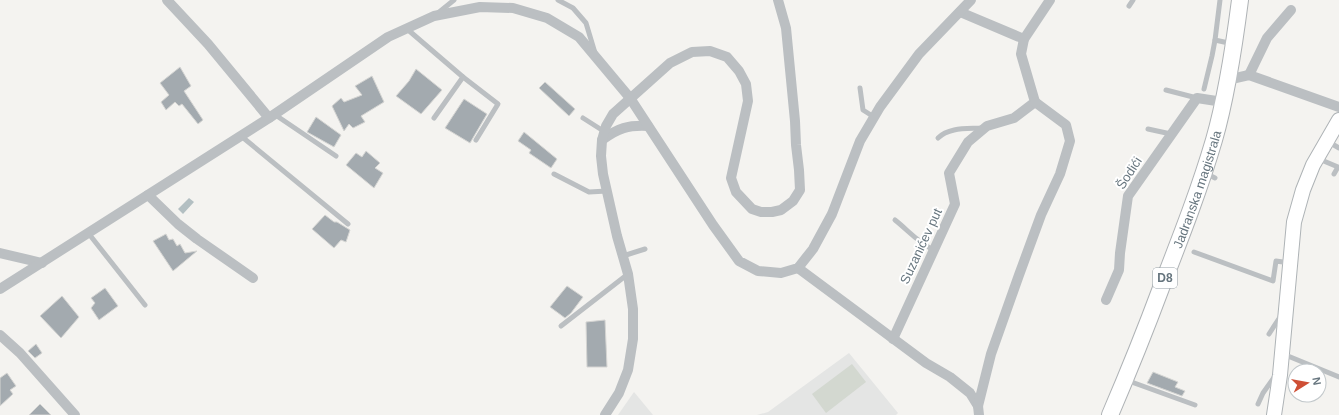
<svg xmlns="http://www.w3.org/2000/svg" width="1339" height="415" viewBox="0 0 1339 415" font-family="Arial,sans-serif">
	<rect width="100%" height="100%" fill="#f4f3f0"/>
	<g fill="#e4e5e4">
		<polygon points="849,353 898,413 896,415 757,415 768,412"/>
		<polygon points="634,392 653,415 618,415"/>
	</g>
	<polygon fill="#d3d8d0" points="852,364 866,382 826,413 812,394"/>
	<polygon fill="#b3bfc2" points="189,198 194,202 183,214 178,209"/>
	<g fill="#a3aaaf" stroke="#d5d5d3">
		<polygon points="180,67 191,86 184,91 203,120 198,124 182,104 179,106 175,102 166,110 161,102 169,95 160,83"/>
		<polygon points="416,69 442,90 421,114 396,96 409,81"/>
		<polygon points="372,76 384,102 361,116 365,122 353,128 349,124 344,131 332,106 341,98 344,102 362,95 355,86"/>
		<polygon points="545,82 575,109 569,116 539,88"/>
		<polygon points="464,99 487,114 470,143 445,128"/>
		<polygon points="316,117 341,135 334,147 307,132"/>
		<polygon points="524,132 557,159 551,168 529,153 531,150 518,141"/>
		<polygon points="366,151 380,163 375,168 383,173 374,188 346,165 356,153 362,157"/>
		<polygon points="325,215 334,222 337,222 350,230 346,242 341,240 334,248 312,229"/>
		<polygon points="166,234 169,240 173,239 177,246 180,244 185,253 197,251 173,271 153,241"/>
		<polygon points="567,286 583,297 571,313 565,318 550,307"/>
		<polygon points="105,288 118,306 99,320 91,308 95,303 91,298"/>
		<polygon points="62,296 79,317 61,338 40,316"/>
		<polygon points="605,320 607,367 587,367 586,322"/>
		<polygon points="36,344 42,353 35,358 28,351"/>
		<polygon points="1153,372 1178,382 1175,387 1185,391 1182,396 1147,383"/>
		<polygon points="7,373 16,386 10,390 13,394 0,406 0,378"/>
		<polygon points="40,404 51,415 29,415"/>
	</g>
	<g fill="none" stroke-linecap="round" stroke-linejoin="round">
		<defs>
			<polyline id="secondary" points="1274,415 1280,375 1294,222 1303,190 1313,165 1339,120"/>
			<g id="primary">
				<path id="s1" d="M1110 415C1128 373 1145 331 1161 288 1180 239 1199 191 1214 140 1227 95 1234 47 1240 0"/>
			</g>
		</defs>
		<use href="#secondary" stroke="#aeb3b6" stroke-width="16"/>
		<use href="#primary" stroke="#afb3b6" stroke-width="18"/>
		<g stroke="#bbbfc2" stroke-width="5">
			<polyline points="558,0 573,8 586,23 595,53"/>
			<polyline points="1220,0 1215,40 1233,44"/>
			<polyline points="1129,6 1133,0"/>
			<polyline points="438,13 454,0"/>
			<polyline points="407,29 463,77 434,118"/>
			<polyline points="463,77 498,104 476,140"/>
			<polyline points="860,88 863,110 874,117"/>
			<polyline points="1204,89 1212,56 1215,40"/>
			<polyline points="1166,90 1197,98"/>
			<polyline points="274,114 336,156"/>
			<polyline points="583,118 605,132"/>
			<polyline points="1148,129 1171,134"/>
			<polyline points="241,136 348,224"/>
			<path d="M938 138C949 127 967 129 982 128"/>
			<polyline points="1327,141 1339,148"/>
			<polyline points="1319,159 1338,167 1334,174"/>
			<polyline points="1205,173 1215,178"/>
			<polyline points="554,174 589,192 607,191"/>
			<path d="M895 220C909 231 917 242 934 250"/>
			<polyline points="89,234 145,305"/>
			<polyline points="1194,252 1273,281 1276,261 1290,263"/>
			<polyline points="623,256 645,249"/>
			<polyline points="561,326 628,274"/>
			<polyline points="1269,334 1280,317 1282,315"/>
			<polyline points="1283,354 1339,377"/>
			<polyline points="1126,380 1195,405"/>
			<polyline points="1258,404 1263,393 1275,376"/>
		</g>
		<g stroke="#bbbfc2" stroke-width="10">
			<polyline points="167,0 208,44 269,118"/>
			<polyline points="960,12 1024,39"/>
			<polyline points="1249,75 1267,38 1291,10"/>
			<polyline points="1227,80 1249,75 1339,107"/>
			<path d="M602 140C618 128 628 125 648 126"/>
			<polyline points="148,195 178,224 197,239 253,278"/>
			<polyline points="0,253 42,263"/>
			<polyline points="798,268 926,363 950,377 970,393 978,406 979,415"/>
			<polyline points="0,289 269,118 388,37 434,16 480,7 513,8 547,18 579,37 630,98 713,225 739,261 758,271 781,273 798,268 813,249 832,214 860,141 880,107 919,54 971,0"/>
			<polyline points="1106,300 1119,270 1120,253 1128,196 1197,98 1223,102"/>
			<polyline points="0,335 20,353 75,415"/>
			<polyline points="893,339 955,204 949,173 968,142 987,126 1014,118 1035,102 1021,54 1024,39 1050,0"/>
			<polyline points="978,406 991,354 1019,275 1041,215 1060,174 1070,141 1066,125 1035,102"/>
			<polyline points="605,415 619,393 628,370 633,339 633,309 628,274 617,236 603,174 601,156 602,140 606,126 613,114 670,63 692,52 710,51 727,57 739,71 746,84 748,101 731,178 736,192 752,209 761,212 772,212 781,210 793,201 800,190 799,170 796,145 795,121 786,28 778,0"/>
		</g>
		<use href="#secondary" stroke="#fff" stroke-width="14"/>
		<use href="#primary" stroke="#fff" stroke-width="16"/>
	</g>
	<g text-anchor="middle" dominant-baseline="central" stroke-width="4" stroke-linejoin="round" paint-order="stroke">
		<rect fill="#fff" stroke="#949ea5" stroke-width="1" x="1153" y="268" width="24" height="20" rx="3"/>
		<g font-size="12" font-weight="bold" fill="#66757e">
			<text x="1165" y="278">D8</text>
		</g>
		<g font-size="13" fill="#66757e" stroke="#fff">
			<text transform="translate(1129 173) rotate(-57)">Šodići</text>
			<text stroke="none"><textPath href="#s1" startOffset="242">Jadranska magistrala</textPath></text>
			<text transform="translate(921 246) rotate(-65)">Suzanićev put</text>
		</g>
	</g>
	<g transform="translate(1307 383) rotate(79)"><circle r="19" fill="#ffffff" stroke="#c2c8cb"/>
	<path d="M0-3L7 15L0 10L-7 15Z" fill="#ce4f35"/>
	<text y="-6" font-size="11" font-weight="bold" text-anchor="middle" fill="#66757e">N</text>
	</g>
</svg>
